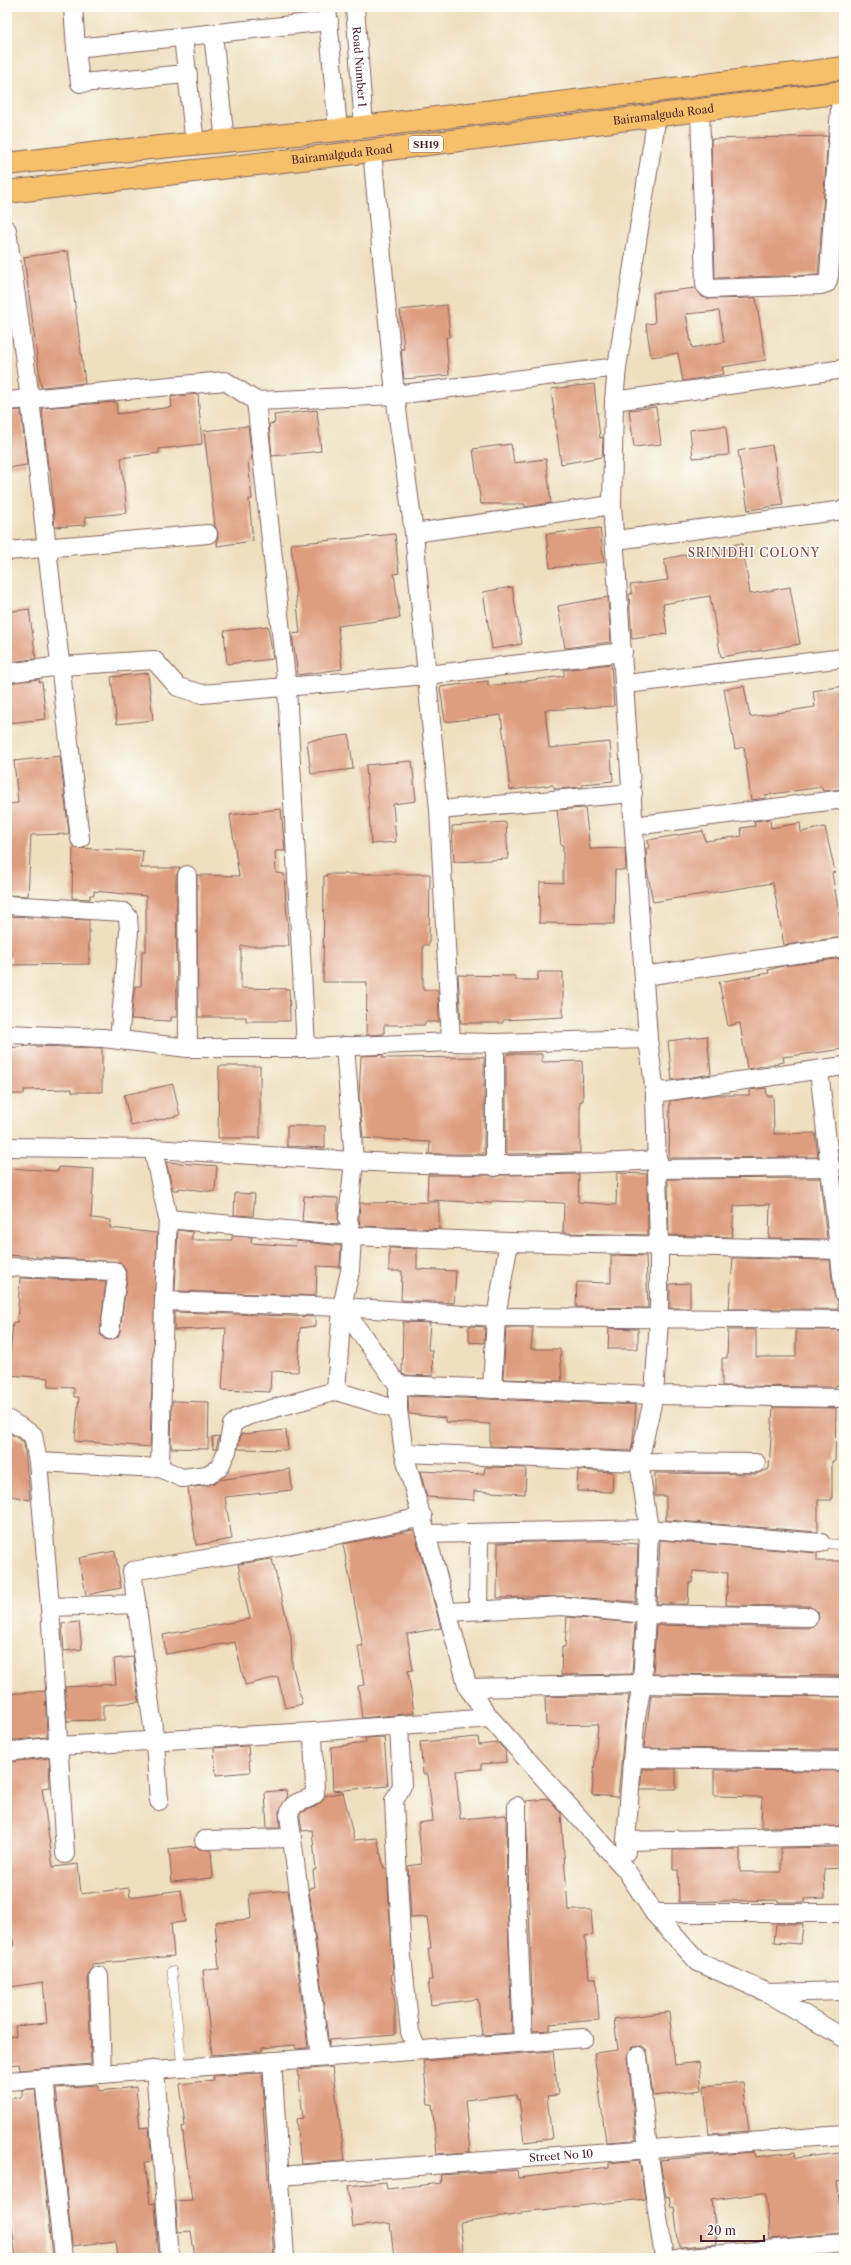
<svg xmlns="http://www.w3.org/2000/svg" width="851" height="2265" viewBox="0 0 851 2265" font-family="'Libre Caslon Text',serif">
	<rect width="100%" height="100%" fill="#fdfcf7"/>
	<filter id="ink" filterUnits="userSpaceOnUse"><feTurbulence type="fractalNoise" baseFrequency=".025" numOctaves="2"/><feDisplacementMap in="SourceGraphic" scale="8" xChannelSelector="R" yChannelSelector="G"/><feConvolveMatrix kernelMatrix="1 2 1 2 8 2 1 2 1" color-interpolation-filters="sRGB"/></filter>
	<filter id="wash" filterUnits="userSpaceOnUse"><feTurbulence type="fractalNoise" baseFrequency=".012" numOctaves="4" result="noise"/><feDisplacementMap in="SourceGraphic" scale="16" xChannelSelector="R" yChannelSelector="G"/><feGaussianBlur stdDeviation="0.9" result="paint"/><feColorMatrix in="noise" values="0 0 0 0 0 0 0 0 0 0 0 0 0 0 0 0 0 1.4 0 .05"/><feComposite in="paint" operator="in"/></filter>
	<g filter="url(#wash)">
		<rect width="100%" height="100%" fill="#eedfbe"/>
		<g id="blocks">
			<g fill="#de9d7f" fill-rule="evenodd">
				<polygon points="828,136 818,275 715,278 711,139"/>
				<polygon points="68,251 85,383 41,387 24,257"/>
				<path d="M696 288 702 297 709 299 756 298 766 360 722 367 724 374 683 381 678 353 651 357 646 324 655 323 653 293ZM719 311 724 342 692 348 686 314Z"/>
				<polygon points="447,305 450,337 446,337 449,375 404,379 401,349 404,349 400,310"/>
				<polygon points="594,384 600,438 603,437 602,457 561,464 551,389"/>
				<polygon points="198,394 202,444 159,449 159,453 121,458 127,513 85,517 86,525 55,527 50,467 48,467 42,408 116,402 117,414 172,407 171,397"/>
				<polygon points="656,407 661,444 634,447 629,410"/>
				<polygon points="21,410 27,465 7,468 7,411"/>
				<polygon points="317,410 321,451 272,456 269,424 275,423 274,415"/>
				<polygon points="248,426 252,458 248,461 252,499 249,499 253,541 217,546 218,533 215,526 204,431"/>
				<polygon points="726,426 729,455 693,458 690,430"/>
				<polygon points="511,444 514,463 546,459 551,503 525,507 525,504 481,504 473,449"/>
				<polygon points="772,445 783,505 748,510 738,451"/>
				<polygon points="600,528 604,562 550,568 546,534"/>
				<polygon points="395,534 399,573 394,574 400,618 338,626 342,669 298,675 292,634 300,633 291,544"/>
				<polygon points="742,543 750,594 790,587 800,644 721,657 710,596 663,604 667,634 632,639 629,594 632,594 630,585 668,580 664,559"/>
				<polygon points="512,587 522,644 492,649 483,592"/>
				<polygon points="608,597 611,642 565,648 558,606"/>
				<polygon points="29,609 36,659 7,662 7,612"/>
				<polygon points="268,626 273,659 227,664 224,631"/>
				<polygon points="611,664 614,706 545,710 549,748 610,742 613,781 583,784 583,787 555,789 553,785 510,790 501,715 445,722 440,687 488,681 488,686 564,676 564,670"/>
				<polygon points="148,673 153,720 117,724 111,677"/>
				<polygon points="39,679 39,682 42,682 46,719 7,723 7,683"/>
				<polygon points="744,686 750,717 815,707 813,691 844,686 844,789 823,791 822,787 765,795 766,798 751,800 744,747 735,749 724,689"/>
				<polygon points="349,735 353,769 311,774 307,741"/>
				<polygon points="60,756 69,834 31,835 28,896 7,895 7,804 18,803 14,761"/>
				<polygon points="412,761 416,801 393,804 396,842 371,844 366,765"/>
				<polygon points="585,808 590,849 625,848 626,870 615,870 614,924 539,923 540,882 563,883 563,845 561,845 557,810"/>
				<polygon points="281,809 285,851 275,851 276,873 284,874 289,946 241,946 241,988 289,989 290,1021 246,1021 246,1017 198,1017 197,875 239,876 230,815"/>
				<polygon points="770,819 771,828 800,823 801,832 825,827 835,872 832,873 843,937 784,945 773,883 653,902 647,870 646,848 649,848 648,840 703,831 705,841 742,836 741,828 755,826 754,821"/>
				<polygon points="506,822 508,859 454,862 452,826"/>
				<polygon points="73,848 143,851 141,868 180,868 176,875 177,1017 171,1017 171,1021 131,1019 135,986 141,986 142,951 146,951 146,896 94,891 94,895 90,895 90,899 72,898"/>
				<polygon points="326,874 430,874 429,945 423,945 423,990 438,990 439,1022 425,1022 425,1025 384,1025 384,1034 366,1035 367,982 323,982 324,876 327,876"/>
				<polygon points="7,916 89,920 89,964 11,965 11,957 7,957"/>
				<polygon points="844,958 844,1049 783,1057 784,1062 747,1069 740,1023 728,1026 719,982 769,973 768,970 783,966"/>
				<polygon points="538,972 563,972 563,1017 503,1020 503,1023 461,1023 458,975 515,976 515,980 538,980"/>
				<polygon points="707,1036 711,1074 672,1080 668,1041"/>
				<polygon points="30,1046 102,1048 102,1092 72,1092 72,1089 24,1090 24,1094 7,1094 7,1048"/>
				<polygon points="507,1054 542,1054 542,1062 582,1061 583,1101 580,1101 580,1153 506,1154 506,1056"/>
				<polygon points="383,1055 383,1058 484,1057 484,1154 429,1154 430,1142 363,1138 359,1096 361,1056"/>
				<polygon points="219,1066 260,1066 260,1138 218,1138"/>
				<polygon points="173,1084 180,1115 131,1126 124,1095"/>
				<polygon points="766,1088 767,1096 773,1096 774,1134 815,1133 818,1157 669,1158 670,1101 713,1095 750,1095 750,1090"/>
				<polygon points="287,1126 325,1126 325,1148 287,1146"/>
				<polygon points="844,1142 844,1199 838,1143"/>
				<polygon points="166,1162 217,1166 215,1192 179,1188 179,1190 173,1190"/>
				<polygon points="59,1167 94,1169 91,1218 111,1220 110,1228 157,1233 150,1447 75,1441 79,1397 74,1397 74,1388 48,1387 49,1378 8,1375 13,1322 17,1322 20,1278 106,1281 100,1334 104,1339 109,1340 118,1337 120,1331 127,1277 126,1271 120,1262 7,1255 7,1168 58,1171"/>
				<polygon points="617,1173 647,1174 648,1235 563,1233 564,1203 492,1201 491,1203 427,1200 428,1175 489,1175 495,1177 501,1175 579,1174 578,1202 616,1205"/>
				<polygon points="820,1178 827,1239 769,1238 770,1204 734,1206 732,1237 669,1235 668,1179"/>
				<polygon points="235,1193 255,1194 253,1216 234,1215"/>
				<polygon points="304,1196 338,1198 338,1224 302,1221"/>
				<polygon points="439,1202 439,1229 360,1226 359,1218 360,1203"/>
				<polygon points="178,1230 193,1232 191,1240 232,1240 232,1236 252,1237 251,1243 295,1246 296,1241 341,1246 340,1267 317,1266 316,1296 175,1291"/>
				<polygon points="389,1248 417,1249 417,1269 456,1271 454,1303 401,1300 402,1271 389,1271"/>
				<polygon points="611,1255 646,1256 648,1308 576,1307 577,1282 611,1283"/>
				<polygon points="733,1258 830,1260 834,1294 838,1301 838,1309 729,1309"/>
				<polygon points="690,1283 690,1308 670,1308 670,1284"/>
				<polygon points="174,1312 315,1317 315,1326 300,1328 298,1372 271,1371 270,1392 222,1390 226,1328 174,1330"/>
				<polygon points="403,1322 430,1323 428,1350 432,1350 433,1376 404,1375 402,1373"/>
				<polygon points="469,1326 485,1327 484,1343 469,1342"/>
				<polygon points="506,1328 533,1328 531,1349 560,1349 562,1381 503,1379"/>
				<polygon points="609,1328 638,1329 638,1349 608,1349"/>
				<polygon points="728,1330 756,1330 756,1357 796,1357 796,1330 844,1330 844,1385 836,1385 836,1387 722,1386 722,1358 727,1358"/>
				<polygon points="408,1396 636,1405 633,1441 631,1451 490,1446 490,1424 445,1422 445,1418 409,1414"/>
				<polygon points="172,1401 209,1402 208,1449 171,1448"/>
				<polygon points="773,1407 836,1408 835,1461 832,1461 832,1500 818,1500 818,1532 666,1520 666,1496 655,1496 655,1473 756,1474 769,1469"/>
				<polygon points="286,1430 288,1450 238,1449 241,1434"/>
				<polygon points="7,1432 24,1442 30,1500 7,1495"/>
				<polygon points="219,1436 216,1449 213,1449 212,1437"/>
				<polygon points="485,1467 526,1468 525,1494 474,1491 474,1500 427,1497 420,1471 484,1474"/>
				<polygon points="290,1469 292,1490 225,1497 232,1539 196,1545 188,1488 209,1485 219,1480"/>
				<polygon points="578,1470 613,1472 612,1492 577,1491"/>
				<polygon points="414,1530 441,1628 407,1634 413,1670 408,1671 414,1713 362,1718 358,1686 364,1685 358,1646 363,1646 343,1544"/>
				<polygon points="660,1540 817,1553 817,1561 844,1561 844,1676 653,1674 656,1625 809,1628 814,1626 819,1618 818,1612 809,1606 726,1605 728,1573 693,1571 692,1583 689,1583 688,1604 657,1604"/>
				<polygon points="573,1541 601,1541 638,1544 636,1602 563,1596 497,1598 498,1543"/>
				<polygon points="115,1551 121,1588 86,1595 79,1558"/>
				<polygon points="272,1559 291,1636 292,1664 302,1704 285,1708 278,1677 245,1685 235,1642 166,1654 163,1635 250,1619 238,1564"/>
				<polygon points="567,1617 635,1623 632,1674 561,1675 562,1647 565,1647"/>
				<polygon points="79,1622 82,1649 64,1651 62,1624"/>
				<polygon points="133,1657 139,1702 103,1705 103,1720 67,1721 65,1687 116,1684 114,1659"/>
				<polygon points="45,1691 47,1737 7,1741 7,1694"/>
				<polygon points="629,1695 625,1722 618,1797 592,1795 598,1724 546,1725 545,1697"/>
				<polygon points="651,1695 844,1697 844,1750 644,1748"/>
				<polygon points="384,1737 388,1786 333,1791 331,1747 366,1743 365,1738"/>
				<polygon points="478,1737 479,1745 498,1743 505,1750 506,1762 481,1764 481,1769 456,1771 460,1819 506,1815 507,1895 512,2033 482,2035 478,1999 431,2005 428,1980 432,1980 428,1948 431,1948 427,1917 411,1918 408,1866 422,1864 418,1823 433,1821 428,1774 423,1774 420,1742"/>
				<polygon points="248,1746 250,1772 216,1775 214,1748"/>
				<polygon points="49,1758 50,1787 42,1788 53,1867 78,1864 81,1894 129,1888 130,1897 181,1890 185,1922 171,1923 174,1956 92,1964 92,1968 88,1976 91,2064 20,2070 19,2064 7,2065 7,2037 16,2036 15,2026 47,2023 43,1982 10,1987 7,1970 7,1947 14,1946 7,1906 7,1762"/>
				<polygon points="642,1769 676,1769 676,1789 640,1789"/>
				<polygon points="714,1770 844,1771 844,1826 761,1827 762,1797 714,1796"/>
				<polygon points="286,1790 287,1798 279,1812 280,1828 267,1828 265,1792"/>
				<polygon points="343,1792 354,1840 377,1838 384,1868 387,1868 393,1974 391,1975 395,2004 395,2035 329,2040 329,2046 309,1888 315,1887 313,1870 316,1870 312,1830 302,1831 300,1816 301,1813 318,1805 325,1796"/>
				<polygon points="549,1799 561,1813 568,1910 591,1910 593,1935 585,1936 589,1978 596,1978 599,2020 550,2024 550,2030 533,2031 526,1801"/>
				<polygon points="196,1846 199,1849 211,1850 213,1878 172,1882 169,1849"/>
				<polygon points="843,1847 843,1868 824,1869 825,1898 805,1899 805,1902 778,1902 778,1900 679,1902 678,1870 673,1870 673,1850 740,1849 740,1872 781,1872 781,1848"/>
				<polygon points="288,1890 308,2048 296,2049 295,2045 262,2048 262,2051 212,2055 203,1970 219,1969 215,1922 251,1919 249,1894"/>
				<polygon points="776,1924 803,1924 801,1944 774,1942"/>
				<polygon points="669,2012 675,2065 699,2062 702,2090 653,2096 647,2050 642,2046 632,2047 628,2057 636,2140 606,2142 594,2053 618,2050 614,2019"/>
				<polygon points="553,2051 558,2095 547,2096 552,2139 524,2142 519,2099 517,2100 516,2094 465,2100 470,2152 437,2154 432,2104 428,2104 423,2061"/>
				<polygon points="332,2067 345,2161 301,2164 296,2119 303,2118 298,2070"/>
				<polygon points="262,2073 265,2108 263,2108 274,2258 195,2258 191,2231 178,2232 176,2201 192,2200 182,2127 185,2126 180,2084 214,2080 213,2076"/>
				<polygon points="743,2082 749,2131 709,2134 704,2086"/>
				<polygon points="98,2085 99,2091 136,2087 140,2128 149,2127 152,2161 145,2162 150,2204 155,2203 159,2258 117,2258 115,2241 72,2246 56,2088"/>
				<polygon points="35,2089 52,2258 16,2258 10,2210 7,2211 7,2098 22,2097 22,2090"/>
				<polygon points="751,2152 754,2153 755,2157 795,2152 796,2158 840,2153 843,2181 837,2182 843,2233 770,2239 765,2193 763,2193 712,2200 717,2244 679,2247 674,2207 671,2207 669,2196 666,2197 660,2160"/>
				<polygon points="639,2160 645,2199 522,2212 522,2214 460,2223 464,2258 394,2258 390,2223 353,2227 348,2186 386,2182 387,2189 441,2183 440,2175 517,2170 518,2178 609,2167 609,2163"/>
			</g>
		</g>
	</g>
	<g filter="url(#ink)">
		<use href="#blocks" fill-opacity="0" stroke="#83625e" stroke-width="1"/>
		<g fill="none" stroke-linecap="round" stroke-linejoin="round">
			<defs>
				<g id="lane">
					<polyline points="821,1543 844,1545"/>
					<polyline points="172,1971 182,2067"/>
				</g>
				<g id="street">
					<polyline points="73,7 76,48 329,21"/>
					<polyline points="327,7 338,130"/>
					<path id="s1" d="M355 7 364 127"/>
					<polyline points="213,34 225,141"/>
					<polyline points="183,37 195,144"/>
					<polyline points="76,48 80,83 188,74"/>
					<polyline points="700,110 705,285 709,289 821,285 827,283 829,276 841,93"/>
					<polyline points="372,151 395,395 617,367"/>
					<polyline points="7,230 30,399 80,839"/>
					<polyline points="7,401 225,381 256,401"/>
					<polyline points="614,401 844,369"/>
					<polyline points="414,533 612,505"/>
					<polyline points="616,540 844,510"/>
					<polyline points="7,551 208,534"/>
					<polyline points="7,673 61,666 154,660 178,687 202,694 427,675 623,652"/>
					<polyline points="626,684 844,658"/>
					<polyline points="439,810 633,793"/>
					<polyline points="634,826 844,799"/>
					<polyline points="187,875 188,1048"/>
					<polyline points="7,905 124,912 128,917 129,931 119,1040"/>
					<polyline points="644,976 844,947"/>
					<polyline points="7,1034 103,1038 188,1048 306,1048 451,1042 439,810 414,533 395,395 256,401 287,688 306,1048"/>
					<polyline points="451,1042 495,1043 648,1039 612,505 614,401 617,367 657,115"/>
					<polyline points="819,1070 844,1293"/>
					<polyline points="655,1093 844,1066"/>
					<polyline points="7,1147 153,1149 354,1161 345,1046"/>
					<polyline points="153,1149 168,1219 164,1301 160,1468"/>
					<polyline points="495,1167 495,1043"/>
					<polyline points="658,1169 831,1167"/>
					<polyline points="168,1219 352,1236 509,1242 840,1250"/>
					<polyline points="7,1267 114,1271 117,1276 110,1330"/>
					<polyline points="164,1301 342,1307 496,1317 844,1320"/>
					<polyline points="342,1307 398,1385"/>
					<polyline points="492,1389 496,1317 509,1242"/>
					<path d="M336 1391 342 1307 350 1271 352 1236 348 1219 354 1161C456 1167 556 1166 658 1160"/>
					<polyline points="398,1410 398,1385 654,1395 844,1398"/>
					<polyline points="7,1419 33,1435 38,1462 160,1468 182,1478 207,1475 219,1468 227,1451 232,1425 238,1420 250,1415 336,1391 398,1410 404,1453 468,1688 490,1718 626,1870 654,1913 698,1962 768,1993 844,2038"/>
					<polyline points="404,1453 639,1462 756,1463"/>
					<polyline points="38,1462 50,1607 65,1854"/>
					<polyline points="426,1534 649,1529 821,1543"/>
					<polyline points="50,1607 137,1604"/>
					<polyline points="478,1609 479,1533"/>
					<polyline points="448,1612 562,1606 646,1614 809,1617"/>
					<polyline points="468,1688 642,1684 844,1687"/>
					<polyline points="399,1726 402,1786 394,1801 402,1956 410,2032 417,2050"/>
					<path d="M313 1732 315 1794C306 1803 291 1799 289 1815L320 2057"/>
					<polyline points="7,1752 57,1746 313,1732 490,1718"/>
					<polyline points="633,1758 844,1761"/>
					<polyline points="159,1801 155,1742 132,1571 278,1547 423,1517"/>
					<polyline points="517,1806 517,1895 523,2041"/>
					<polyline points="204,1840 292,1838"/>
					<polyline points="626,1841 635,1723 642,1684 646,1614 649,1529 639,1462 654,1395 659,1320 659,1246 655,1093 648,1039"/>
					<polyline points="626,1852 626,1841 844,1836"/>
					<polyline points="654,1913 844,1913"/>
					<polyline points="99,1976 102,2074"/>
					<polyline points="768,1993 844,1991"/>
					<polyline points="638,2056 648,2149 664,2258"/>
					<polyline points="272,2061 285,2258"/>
					<polyline points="155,2069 170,2258"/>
					<polyline points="44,2078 63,2258"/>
					<polyline points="7,2081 584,2038"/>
					<path id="s2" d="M279 2176 844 2135"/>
					<polyline points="679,2258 844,2243"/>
				</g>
				<g id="primary">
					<polyline points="7,164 108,152 338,130 844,68"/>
					<path id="s3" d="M7 192 372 151 844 92"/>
				</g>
			</defs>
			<use href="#lane" stroke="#83625e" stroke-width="10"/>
			<use href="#street" stroke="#83625e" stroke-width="20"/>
			<use href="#primary" stroke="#83625e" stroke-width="24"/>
			<use href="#lane" stroke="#fff" stroke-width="9"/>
			<use href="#street" stroke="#fff" stroke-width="18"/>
			<use href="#primary" stroke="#f6c06b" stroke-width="22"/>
		</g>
	</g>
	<g text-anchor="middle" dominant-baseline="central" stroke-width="3" stroke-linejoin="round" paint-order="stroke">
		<rect fill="#fdfcf7" stroke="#806168" stroke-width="1" x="409" y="136" width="34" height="16" rx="3"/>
		<g font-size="10" font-weight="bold" fill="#4a1f2b">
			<text x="426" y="144">SH19</text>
		</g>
		<g font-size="11" fill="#4a1f2b" stroke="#fdfcf7">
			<text stroke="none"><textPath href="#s1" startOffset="60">Road Number 1</textPath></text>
			<text stroke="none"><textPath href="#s3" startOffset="661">Bairamalguda Road</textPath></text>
			<text stroke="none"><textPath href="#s3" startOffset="337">Bairamalguda Road</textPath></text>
			<text stroke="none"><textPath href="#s2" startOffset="283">Street No 10</textPath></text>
		</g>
		<g font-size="12" letter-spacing="1" fill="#7e4b48" stroke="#fdfcf7">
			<text x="754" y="552">SRINIDHI COLONY</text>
		</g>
	</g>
	<rect width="851" height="2265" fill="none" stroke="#fdfcf7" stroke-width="24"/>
	<path d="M701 2235v6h63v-6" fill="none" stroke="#4a1f2b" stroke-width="2"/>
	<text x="707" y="2235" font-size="12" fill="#4a1f2b" stroke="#fdfcf7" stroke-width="3" paint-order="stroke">20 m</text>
</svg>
